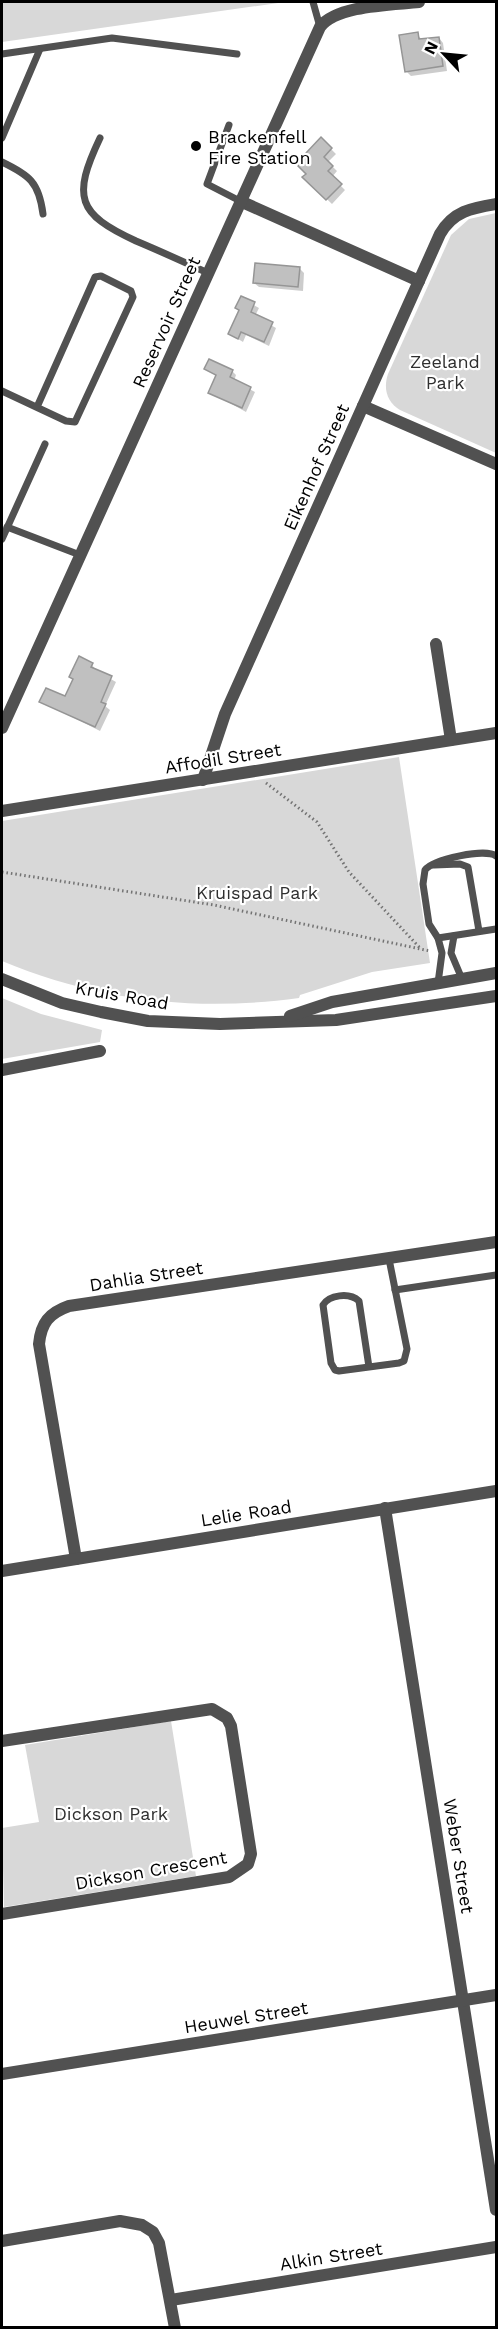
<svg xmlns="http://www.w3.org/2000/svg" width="498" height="2329" viewBox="0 0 498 2329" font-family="'Work Sans',sans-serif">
	<rect width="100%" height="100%" fill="#fff"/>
	<g fill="#d8d8d8">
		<polygon points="2,2 285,2 2,42"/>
		<path d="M496 213V453L400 410C387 402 383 389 388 374L451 235 469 219Z"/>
		<path d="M399 757 430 963 372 972 300 995 299 998C196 1012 98 1001 2 961V821Z"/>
		<polygon points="2,998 41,1014 102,1030 100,1042 2,1059"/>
		<polygon points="171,1721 196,1876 4,1907 2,1828 39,1822 25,1745"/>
	</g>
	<g fill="#0003">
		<polygon points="417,34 422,40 439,38 443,43 447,71 411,76 406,71"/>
		<polygon points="321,139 336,154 328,162 337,171 332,177 345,190 332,204 304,177"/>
		<polygon points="300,269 304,273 303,291 259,287 254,283"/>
		<polygon points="241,298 259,308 255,316 276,328 269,346 246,335 243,342 230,334 240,311"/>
		<polygon points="206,369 232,371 236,375 234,381 255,392 246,412 210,392 217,376"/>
		<polygon points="92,664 95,670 116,682 105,706 110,710 100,731 41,701 66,698"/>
	</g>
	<g fill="#c0c0c0" stroke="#959595" stroke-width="1.5">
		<polygon points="418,32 419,39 439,37 443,66 405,72 399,35"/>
		<polygon points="321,137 332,148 324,157 333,166 328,171 342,184 326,200 302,177 306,174 298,166 307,157 305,154"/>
		<polygon points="255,263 300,267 298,287 253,283"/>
		<polygon points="241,296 255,302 251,312 273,322 264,342 241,332 238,339 228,334 239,310 235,308"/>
		<polygon points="209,359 233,370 230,377 251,387 242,408 208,393 216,375 204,369"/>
		<polygon points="79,656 93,663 91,667 112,676 101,702 106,704 95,727 39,702 46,688 65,696 73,679 69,677"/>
	</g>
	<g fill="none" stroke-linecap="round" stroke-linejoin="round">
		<g stroke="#737373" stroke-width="3" stroke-dasharray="1.5 3" stroke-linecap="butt">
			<polyline points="266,783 317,822 349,872 420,948"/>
			<polyline points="2,872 214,905 430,951"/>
		</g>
		<g stroke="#515151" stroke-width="7">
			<polyline points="313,2 320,27"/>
			<polyline points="2,54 112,38 237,54"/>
			<polyline points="229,125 207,184 240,201"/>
			<polyline points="2,138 40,49"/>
			<path d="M100 138C72 197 77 214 136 241 160 251 184 262 208 273"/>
			<path d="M2 162C29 175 39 182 43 214"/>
			<polyline points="2,391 66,421 75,422 133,297 131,291 101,276 95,277 37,407"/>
			<polyline points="7,527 80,555"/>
			<polyline points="2,539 45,444"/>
			<polyline points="434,865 460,864 468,867 479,931"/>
			<polyline points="454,936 451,953 462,979"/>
			<polyline points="438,938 496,929"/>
			<path d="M438 983 442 953 438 938 429 924 423 884 425 870C433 859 486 848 496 856"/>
			<polyline points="395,1290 496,1275"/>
			<path d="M369 1367 359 1301C349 1292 329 1295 323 1305L331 1363 335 1370 339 1371 399 1363 404 1361 407 1349 389 1259"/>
		</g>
		<g stroke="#515151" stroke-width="12">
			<polyline points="240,201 419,281"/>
			<polyline points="363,406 496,464"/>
			<polyline points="436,644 451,740"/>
			<path d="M2 728 320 27C337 5 392 5 419 2"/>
			<path d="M203 780 225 714 440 234C453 211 472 208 496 204"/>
			<polyline points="2,811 496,733"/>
			<polyline points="2,1070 100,1051"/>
			<polyline points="385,1508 496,2210"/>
			<path d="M76 1559 39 1344C41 1323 49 1313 69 1306L496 1242"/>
			<polyline points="2,1571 496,1491"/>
			<polyline points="2,1741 212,1709 227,1718 231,1726 251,1854 248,1864 229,1877 2,1914"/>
			<polyline points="2,2074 496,1995"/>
			<polyline points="2,2241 120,2221 142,2225 153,2232 159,2243 175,2328"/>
			<polyline points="171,2300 496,2247"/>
		</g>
		<g stroke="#515151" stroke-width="12">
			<polyline points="2,979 62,1003 101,1012 148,1021 220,1024 336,1020 496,996"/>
			<polyline points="290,1016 332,1002 496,973"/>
		</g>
	</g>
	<circle fill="#000" stroke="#fff" stroke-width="2" cx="196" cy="146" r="6"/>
	<g text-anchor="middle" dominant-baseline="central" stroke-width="4.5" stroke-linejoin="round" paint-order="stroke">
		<g font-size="18" fill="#000" stroke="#fff" text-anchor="start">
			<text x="208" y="136">Brackenfell<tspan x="208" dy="21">Fire Station</tspan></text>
		</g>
		<g font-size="18" fill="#000" stroke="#fff">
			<text transform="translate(166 322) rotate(-66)">Reservoir Street</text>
			<text transform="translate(316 467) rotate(-66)">Eikenhof Street</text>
			<text transform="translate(223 758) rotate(-9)">Affodil Street</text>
			<text transform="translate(122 995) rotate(10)">Kruis Road</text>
			<text transform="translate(146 1276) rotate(-9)">Dahlia Street</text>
			<text transform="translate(246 1513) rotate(-9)">Lelie Road</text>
			<text transform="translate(459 1856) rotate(81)">Weber Street</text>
			<text transform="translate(151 1870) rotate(-10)">Dickson Crescent</text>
			<text transform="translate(246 2017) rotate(-9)">Heuwel Street</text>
			<text transform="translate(331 2256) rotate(-9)">Alkin Street</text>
		</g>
		<g font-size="18" fill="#2f2f2f" stroke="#fff">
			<text x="445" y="361">Zeeland<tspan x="445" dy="21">Park</tspan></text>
			<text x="257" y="892">Kruispad Park</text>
			<text x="111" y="1813">Dickson Park</text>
		</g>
	</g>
	<rect width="498" height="2329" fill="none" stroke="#000000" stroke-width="6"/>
	<g transform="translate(444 54) rotate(296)" stroke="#ffffff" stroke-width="4.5" paint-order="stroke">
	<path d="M0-4.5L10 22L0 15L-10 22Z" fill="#000000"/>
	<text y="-9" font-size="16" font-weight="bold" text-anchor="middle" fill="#000000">N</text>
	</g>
</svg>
